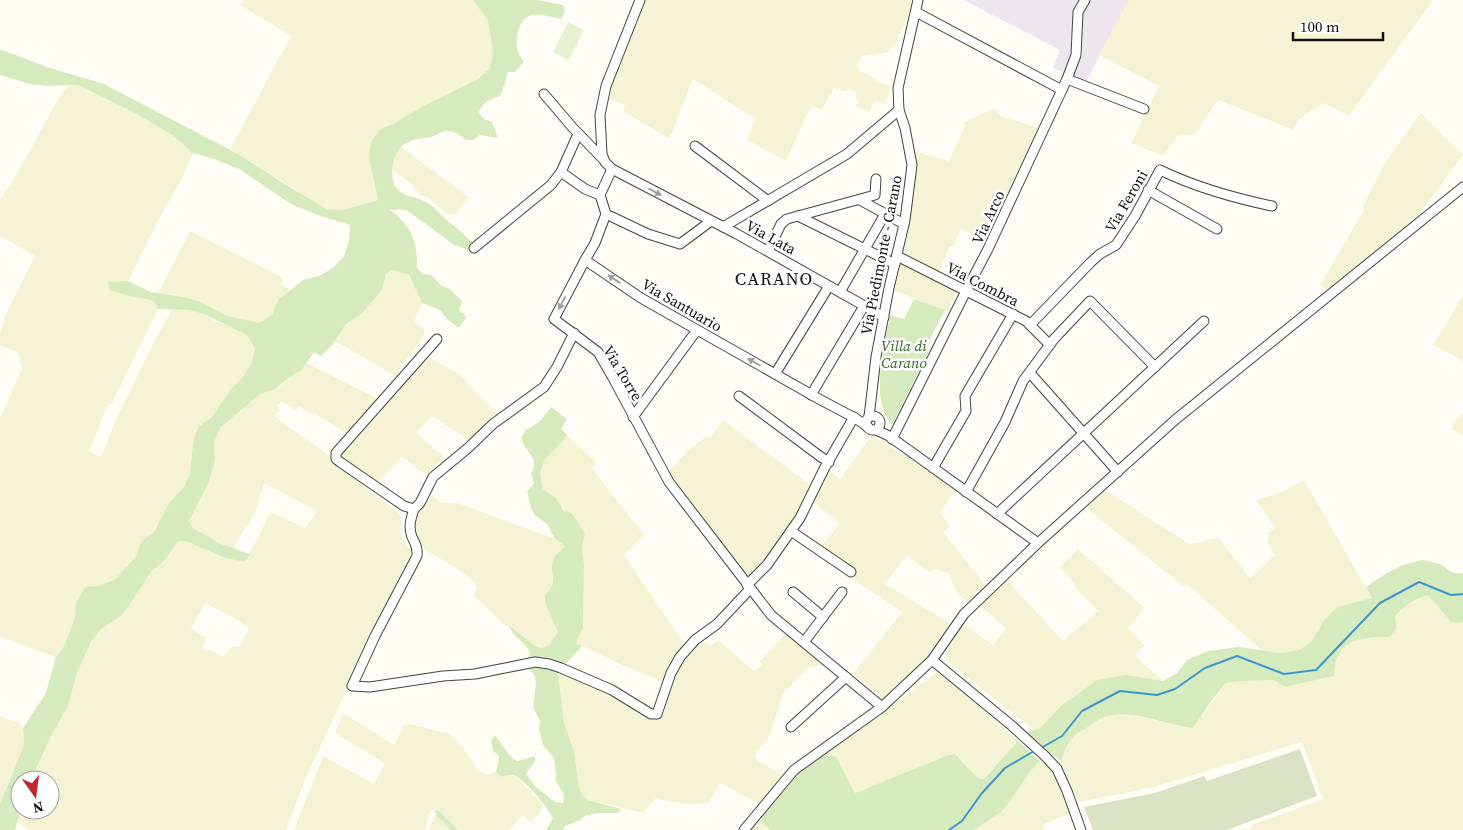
<svg xmlns="http://www.w3.org/2000/svg" width="1463" height="830" viewBox="0 0 1463 830" font-family="'Source Serif 4',serif">
	<rect width="100%" height="100%" fill="#fffdf5"/>
	<polygon fill="#eee6ef" points="963,0 1130,0 1086,82 1053,68 1060,50"/>
	<g fill="#f6f3d4" fill-rule="evenodd">
		<polygon points="244,0 473,0 488,21 493,52 490,68 478,79 423,106 395,123 380,129 369,158 378,200 343,210 327,209 230,149 291,36 241,6"/>
		<polygon points="643,0 912,0 910,11 895,45 890,50 885,53 862,56 857,64 858,69 860,71 876,78 875,81 891,86 885,104 875,101 869,112 856,106 859,100 855,97 857,93 848,89 846,92 834,88 822,110 811,106 786,161 747,140 755,119 693,79 672,133 668,138 623,111 625,105 606,98 633,32"/>
		<polygon points="1129,0 1433,0 1349,116 1323,103 1299,119 1294,129 1291,129 1218,100 1195,134 1177,136 1163,156 1131,143 1159,86 1099,55"/>
		<polygon points="78,85 135,113 172,135 193,153 182,179 160,217 128,281 124,282 116,281 116,292 132,297 147,299 155,302 158,309 112,403 107,406 90,450 92,453 101,457 117,417 155,340 173,309 189,310 204,314 217,322 233,327 247,335 255,349 251,364 242,378 231,389 211,418 198,427 193,442 190,474 183,488 169,503 154,532 141,542 136,557 114,580 86,590 76,602 75,618 63,648 56,657 0,637 0,418 22,369 18,352 0,346 0,332 9,307 35,256 0,236 0,199 11,184 63,91 69,86"/>
		<polygon points="995,108 1001,116 1039,128 988,240 961,229 953,247 950,246 935,279 956,290 948,312 893,290 912,210 915,164 914,151 949,161 965,125 964,122"/>
		<polygon points="1421,113 1463,155 1421,212 1390,240 1327,290 1320,285 1363,212 1364,204 1387,159"/>
		<polygon points="401,147 469,197 455,215 446,213 427,197 420,195 412,185 392,169 396,154"/>
		<polygon points="190,231 284,278 280,284 291,290 278,300 273,314 259,323 243,321 227,316 199,301 183,297 158,293"/>
		<polygon points="393,270 408,275 416,289 422,303 416,316 415,322 425,330 423,337 398,371 401,375 399,378 335,341 346,324 360,315 384,281 386,274"/>
		<polygon points="1463,295 1463,361 1433,345"/>
		<polygon points="425,355 458,373 499,416 471,441 432,416 416,433 444,457 426,475 402,457 388,472 376,483 341,460 339,453 396,388 399,390 401,388 400,383"/>
		<path d="M307 363 378 399 349 435 314 413 312 415 299 406 295 410 282 401 277 406 280 410 274 416 331 457 345 471 399 513 401 519 402 537 413 554 347 689 305 780 286 830H30L17 822 20 810H50V780H31L50 738 68 706 77 673 91 642 101 629 121 616 126 610 151 572 164 561 178 541H186L225 558 245 562 271 512 305 528 317 511 264 483 256 511 233 548 221 544 193 528 189 521 209 482 215 459 214 442 221 427 260 394 282 385 294 374 301 371ZM205 603 238 620 249 629 239 647 232 646 224 657 211 650H202L206 638 191 628Z"/>
		<polygon points="1463,412 1463,436 1452,429 1453,423"/>
		<polygon points="723,420 812,486 799,512 764,563 747,581 731,556 668,472 688,450 706,437 710,437"/>
		<polygon points="567,435 597,463 592,468 644,535 624,555 685,645 677,655 664,682 624,666 576,643 583,628 584,564 582,548 585,534 572,513 565,511 556,498 543,489 540,473 545,459 563,441"/>
		<polygon points="872,435 956,489 940,512 950,526 943,532 985,584 967,601 957,593 948,573 936,570 928,572 907,555 885,584 953,625 929,657 885,699 853,674 902,612 854,580 856,571 820,547 839,525 836,520 812,501 829,470 840,479"/>
		<polygon points="1304,480 1372,598 1324,620 1311,642 1299,650 1280,653 1261,650 1187,584 1184,587 1086,508 1105,490 1190,544 1219,538 1250,578 1275,555 1267,542 1269,537 1268,533 1275,528 1256,500 1281,492"/>
		<polygon points="431,496 433,496 441,503 458,503 555,539 565,546 558,552 552,575 554,582 545,603 559,632 549,645 542,648 534,646 516,630 504,625 475,597 474,593 477,588 473,581 459,570 427,551 421,544 414,530 414,522"/>
		<polygon points="1078,549 1145,608 1128,628 1144,645 1135,656 1163,681 1097,680 1062,705 1040,728 1034,730 947,661 945,651 961,625 964,624 993,645 1006,628 979,605 1007,580 1063,641 1098,611 1074,586 1075,584 1060,567"/>
		<polygon points="1428,595 1451,622 1459,623 1463,622 1463,830 1248,830 1254,824 1323,799 1302,742 1154,787 1080,802 1078,800 1061,762 1067,742 1083,730 1107,716 1125,713 1182,727 1193,728 1226,683 1242,681 1274,680 1285,687 1334,676 1337,657 1347,644 1359,639 1390,637 1397,628 1395,616 1401,608"/>
		<polygon points="786,633 822,664 819,666 809,667 783,694 768,740 759,749 755,756 757,760 784,776 759,804 720,783 709,803 688,804 655,799 643,813 588,800 582,795 579,787 574,751 564,723 558,672 610,694 651,719 658,719 663,714 680,666 688,652 703,640 710,646 718,640 754,671 762,664 760,661"/>
		<polygon points="937,672 943,675 1015,738 1016,743 986,777 981,779 978,778 961,759 946,756 855,793 836,758 818,757 859,731"/>
		<polygon points="343,713 394,745 404,725 410,724 450,734 463,748 478,770 486,775 496,772 501,777 509,775 517,777 543,805 541,811 530,822 523,815 509,830 458,830 439,811 432,809 429,815 425,830 294,830 323,756 374,784 385,763 335,733"/>
		<polygon points="0,716 21,724 23,728 24,745 0,804"/>
		<polygon points="1040,761 1048,766 1057,780 1071,813 1042,825 1045,830 974,830 1001,812 1029,773"/>
		<polygon points="436,815 451,830 429,830 434,817"/>
		<polygon points="759,819 770,830 749,830"/>
	</g>
	<g fill="#d5ebbd">
		<path d="M473 0H537L563 5 565 10 561 19C552 17 541 14 533 15 519 16 516 37 517 48 518 53 521 58 524 62L515 72H508L501 95C491 100 482 101 479 113L484 119 492 122 498 138 480 135 473 140H466C460 135 452 130 445 131 440 132 436 136 431 137 423 139 416 138 408 142 394 148 388 172 395 186 401 196 412 196 422 200 433 204 440 215 449 222 458 229 466 236 474 245L469 250 454 245 408 211 400 209 390 210C411 225 418 242 417 268L423 274 431 275 442 286 450 289 462 301 459 311 464 314 466 318 459 328 448 320 440 310 422 303 409 275 393 270 386 274 382 289 377 296 360 315 346 324 333 344 321 356 314 352 301 371 294 374 275 389 260 394 221 427 214 442 215 459 209 482 189 521 193 528 221 544 250 554 245 562 225 558 186 541H178L164 561 151 572 126 610 121 616 101 629 91 642 77 673 68 706 50 738 31 780H20V810L15 830H0V804L24 745 23 728 46 693 56 657 63 648 75 618 76 602 86 587 98 586 114 580 136 557 141 542 154 532 169 503 183 488 190 474 193 442 198 427 211 418 231 389 242 378 251 364 255 349 247 335 204 314 189 310 158 309 155 302 147 299 132 297 109 290 108 282 128 281 151 292 183 297 199 301 227 316 259 323 272 315 278 300 303 280 319 276 333 268 344 256 349 241 350 225 320 216 291 204 239 169 214 159 193 153 172 135 135 113 78 85 46 86 30 84 0 75V49L47 67 104 84 238 154 285 184 327 209 343 210 378 200 369 158 371 142 380 129 395 123 423 106 478 79 490 68 493 52 488 21Z"/>
		<path d="M914 299 945 310 925 348 929 351 892 425C869 400 885 345 890 315L904 319Z"/>
		<path d="M551 407 567 419 561 429 567 435 563 441 545 459 540 473 543 489 556 498 564 511 572 513 585 534 582 548 584 564 583 628 576 643 582 646 558 672 564 723 574 751 579 787 582 795 588 800 621 809 618 813H602L586 815 580 820 565 826 563 830H546L553 818C547 806 529 785 517 777 512 774 507 775 501 777L496 772 498 764 499 756 493 751 491 741 495 735 510 756 517 761 535 756V761L526 774 536 787 555 802 563 803 564 795 556 781 555 764 553 757 543 745 539 729 540 721 533 707 536 683 535 676 529 669 478 679 470 678 469 669 528 658 530 653C524 640 514 638 509 626 521 632 528 645 542 648L549 645 558 632 545 603V595C561 580 547 574 554 558 557 553 561 550 565 546L555 539 547 524 535 515 531 508 527 491 534 484 531 473 534 467V460L523 444 521 437 526 430 539 422Z"/>
		<path d="M1423 560 1440 564 1453 573H1463V622L1459 623 1451 622 1428 595C1416 599 1404 605 1395 616L1397 628 1390 637C1370 638 1348 636 1338 656 1335 662 1335 670 1334 676L1285 687 1274 680 1242 681 1226 683 1212 700 1193 728C1166 726 1135 709 1109 716 1102 717 1094 723 1088 727 1069 738 1067 742 1061 762L1027 732 1040 728 1062 705 1097 680 1126 675 1163 681 1177 673 1187 660 1208 651 1239 647 1280 653 1299 650 1311 642 1324 620 1338 607 1372 598 1366 587C1386 573 1399 564 1423 560Z"/>
		<path d="M1015 738 1040 761 1029 773 1011 800 1001 812 974 830H770L759 819C771 804 804 761 820 757 826 755 830 756 836 757L855 793 946 756 955 754 978 778 982 779 986 777 1016 743Z"/>
		<polygon points="435,810 439,811 458,830 451,830 436,815"/>
	</g>
	<polygon fill="#d9e3c4" points="1300,749 1317,796 1227,830 1093,830 1084,807 1155,793 1204,776 1207,781"/>
	<polygon fill="#e6f2cf" points="568,22 584,30 569,60 553,52"/>
	<g fill="none" stroke-linecap="round" stroke-linejoin="round">
		<g stroke="#3f96cf" stroke-width="2">
			<polyline points="1041,748 1062,736 1082,711 1120,691 1157,695 1175,689 1205,668 1237,656 1284,674 1316,670 1380,603 1419,582 1451,595 1463,594"/>
			<polyline points="949,830 962,821 982,793 1005,768 1034,751"/>
		</g>
		<defs>
			<g id="minor">
				<polyline points="640,0 606,86 600,115 602,154 605,162 612,169 737,234 884,317"/>
				<polyline points="916,12 1062,90"/>
				<polyline points="1067,79 1144,109"/>
				<polyline points="544,94 573,128 604,160"/>
				<polyline points="695,146 768,201"/>
				<polyline points="612,169 600,195 606,214 595,243 585,260 641,298 819,399 855,418 868,427"/>
				<polyline points="561,172 585,189 600,195"/>
				<polyline points="1148,190 1217,229"/>
				<polyline points="860,200 904,224"/>
				<polyline points="606,214 648,234 680,244 711,221"/>
				<polyline points="798,216 895,264"/>
				<polyline points="723,227 847,154 899,110"/>
				<polyline points="474,248 551,185 561,172 578,134"/>
				<polyline points="768,251 781,224 787,219 875,195 876,179"/>
				<polyline points="897,256 1026,321 1050,345"/>
				<polyline points="585,260 554,319 598,352 613,378 669,482 771,615 882,707"/>
				<polyline points="840,292 885,214"/>
				<path d="M1030 325 1090 263 1100 254 1116 245 1135 216 1160 170C1195 187 1234 198 1272 206"/>
				<path d="M437 339 336 453V459L340 462 404 506 414 509C411 518 408 527 412 537 415 543 418 548 417 556L375 636 352 686 370 687 443 676 475 674 535 662 549 664 561 668 612 690 651 714H657L671 673 680 657 695 640 717 624 750 589"/>
				<polyline points="1030,373 1118,472"/>
				<polyline points="775,374 829,286"/>
				<polyline points="811,395 864,306"/>
				<polyline points="739,396 821,457 829,462"/>
				<circle cx="873" cy="423" r="7"/>
				<polyline points="633,417 697,330"/>
				<polyline points="869,417 876,357 889,288 905,220 912,165 905,128 899,110 898,88 918,0"/>
				<polyline points="876,430 889,436 1038,543"/>
				<polyline points="892,439 966,291 988,249 1067,79 1076,55 1078,12 1085,0"/>
				<polyline points="933,468 966,411 965,396 1013,314"/>
				<polyline points="966,492 1005,422 1023,381 1054,339 1090,301 1155,367"/>
				<polyline points="414,509 420,503 433,477 468,448 493,424 544,387 557,367 574,333"/>
				<polyline points="997,514 1204,321"/>
				<polyline points="791,531 851,572"/>
				<polyline points="747,585 767,565 800,518 824,469 854,417"/>
				<polyline points="793,592 823,617"/>
				<polyline points="804,642 842,592"/>
				<polyline points="932,660 1011,725 1045,756 1057,769 1067,791 1081,830"/>
				<polyline points="791,727 846,677"/>
				<polyline points="744,830 794,770 882,707 932,660 964,614 1038,543 1175,420 1463,187"/>
			</g>
		</defs>
		<use href="#minor" stroke="#444" stroke-width="11"/>
		<use href="#minor" stroke="#fff" stroke-width="9"/>
	</g>
	<defs><path id="oneway-solid" d="M-6-.8H1V-3.2L6.5 0L1 3.2V.8H-6Z" transform="scale(1.25)"/></defs>
	<g fill="#a0a0a0">
		<use href="#oneway-solid" transform="translate(655 192) rotate(28)"/>
		<use href="#oneway-solid" transform="translate(614 279) rotate(-146)"/>
		<use href="#oneway-solid" transform="translate(562 303) rotate(118)"/>
		<use href="#oneway-solid" transform="translate(754 362) rotate(-150)"/>
	</g>
	<g text-anchor="middle" dominant-baseline="central" stroke-width="5" stroke-linejoin="round" paint-order="stroke">
		<g font-size="15" fill="#111" stroke="#fff">
			<text transform="translate(1126 201) rotate(-60)">Via Feroni</text>
			<text transform="translate(988 217) rotate(-65)">Via Arco</text>
			<text transform="translate(771 237) rotate(29)">Via Lata</text>
			<text transform="translate(881 255) rotate(-79)">Via Piedimonte - Carano</text>
			<text transform="translate(983 284) rotate(27)">Via Combra</text>
			<text transform="translate(682 305) rotate(30)">Via Santuario</text>
			<text transform="translate(623 373) rotate(59)">Via Torre</text>
		</g>
		<g font-size="15" font-style="italic" fill="#2f6b1f" stroke="#fff">
			<text x="904" y="345">Villa di<tspan x="904" dy="17">Carano</tspan></text>
		</g>
		<g font-size="18" letter-spacing="1" fill="#111" stroke="#fff">
			<text x="774" y="278">CARANO</text>
		</g>
	</g>
	<g transform="translate(35 795) rotate(166)"><circle r="24" fill="#ffffff" stroke="#a0a0a0"/>
	<path d="M0-4L9 19L0 12L-9 19Z" fill="#c4262e"/>
	<text y="-8" font-size="14" font-weight="bold" text-anchor="middle" fill="#111111">N</text>
	</g>
	<path d="M1293 32v8h90v-8" fill="none" stroke="#111111" stroke-width="2.5"/>
	<text x="1300" y="32" font-size="15" fill="#111111" stroke="#ffffff" stroke-width="4" paint-order="stroke">100 m</text>
</svg>
